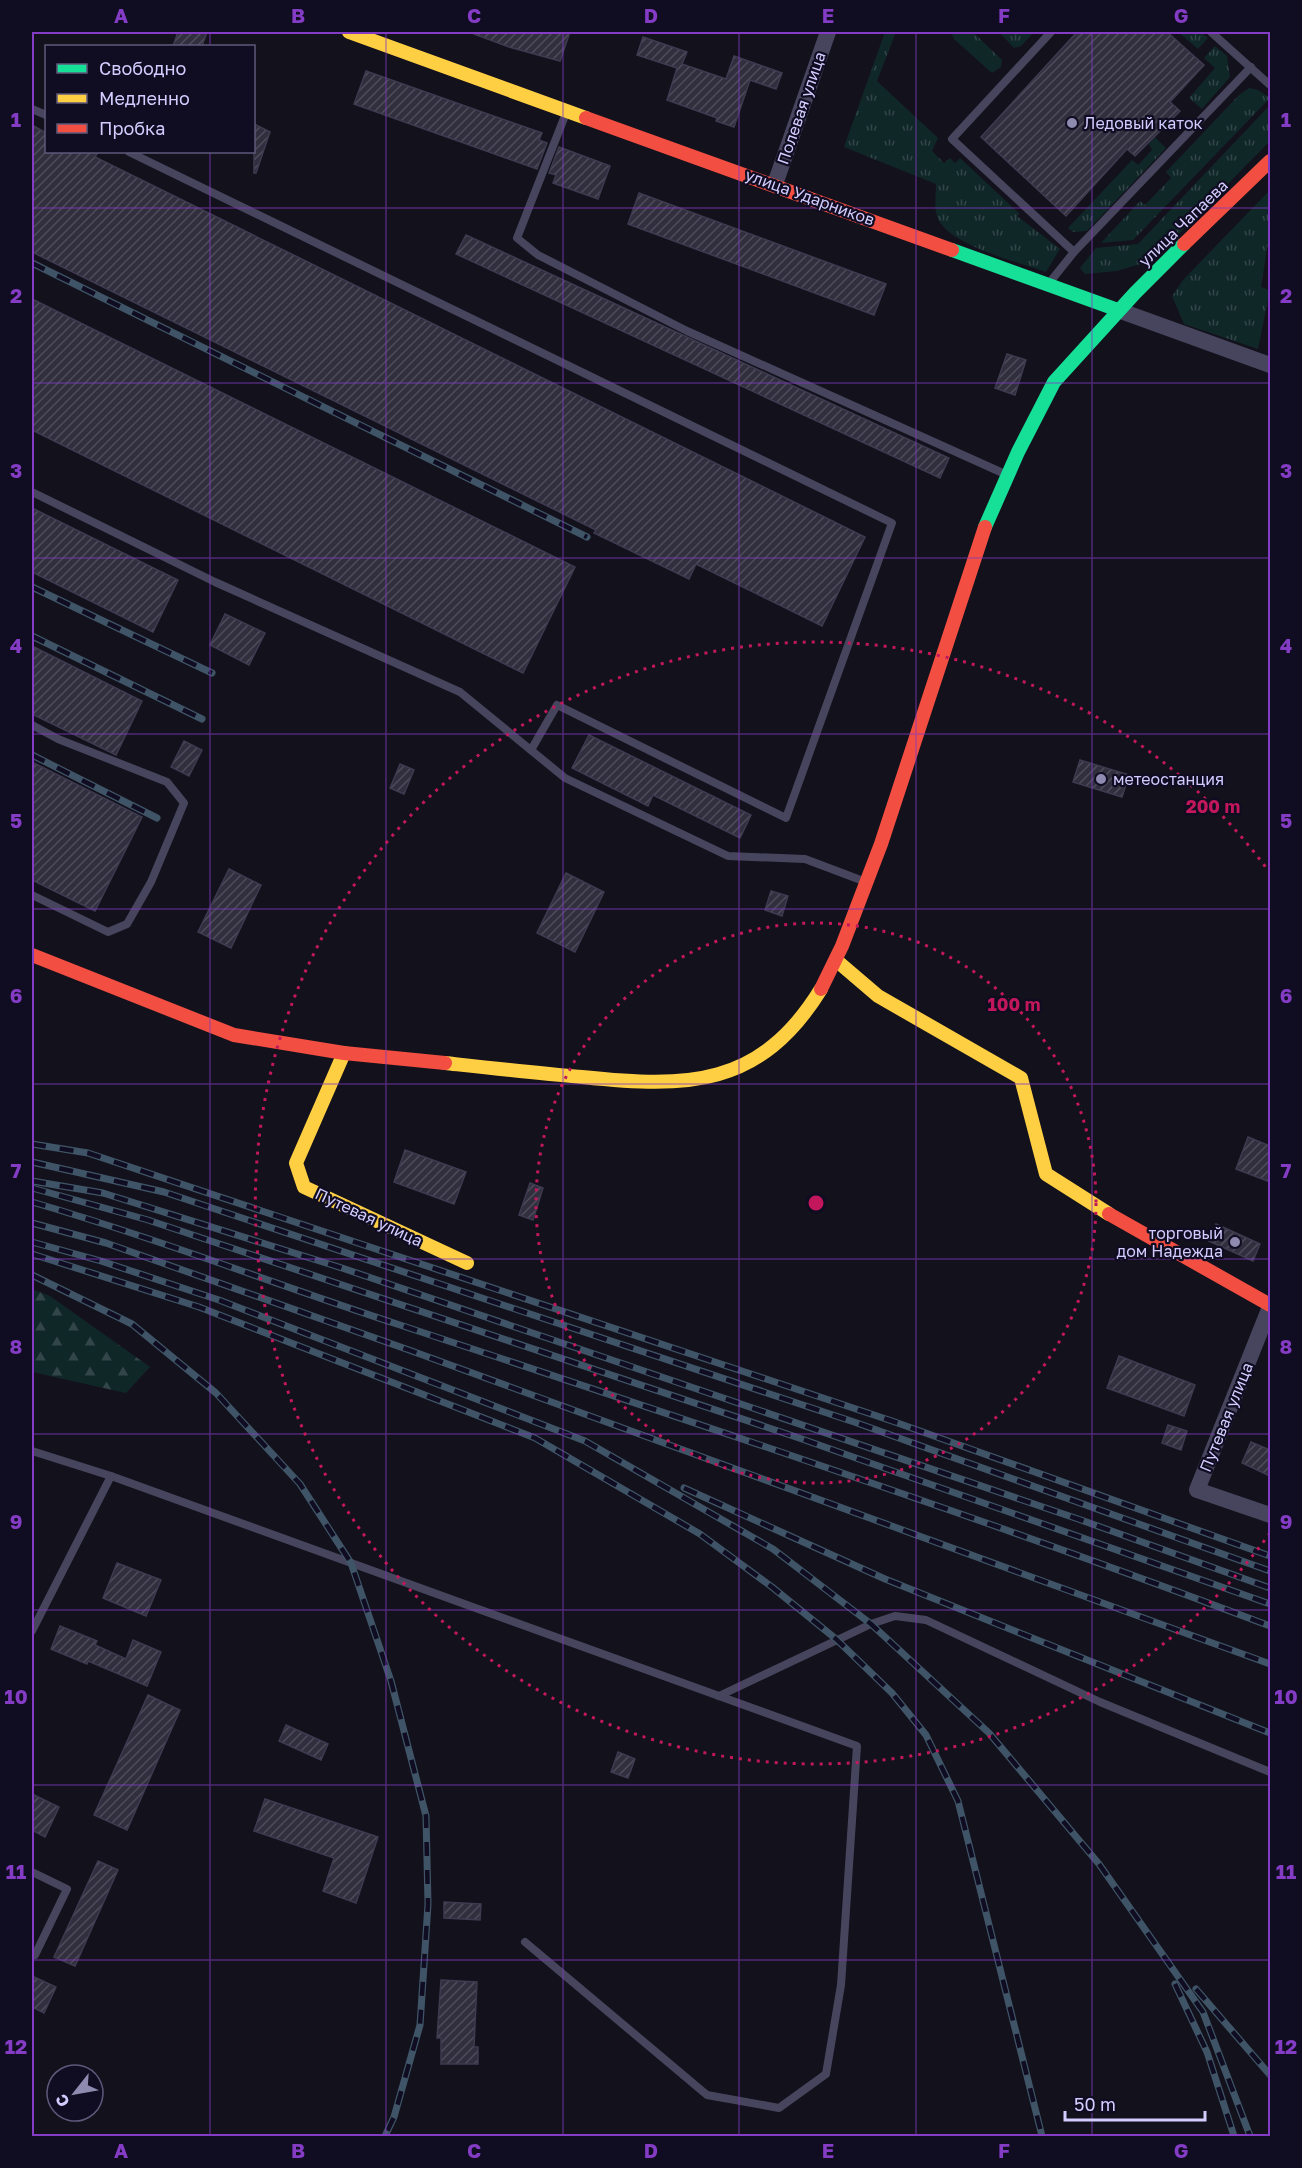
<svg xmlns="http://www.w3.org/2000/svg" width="1302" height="2168" viewBox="0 0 1302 2168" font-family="'Golos Text',sans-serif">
	<defs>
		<pattern id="grass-tufts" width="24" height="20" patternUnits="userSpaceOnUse" patternTransform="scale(1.5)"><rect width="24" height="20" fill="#102728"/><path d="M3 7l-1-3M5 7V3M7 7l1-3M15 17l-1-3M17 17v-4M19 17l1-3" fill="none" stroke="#324548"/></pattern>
		<pattern id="forest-firs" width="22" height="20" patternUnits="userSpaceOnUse" patternTransform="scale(1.5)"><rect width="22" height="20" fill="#102728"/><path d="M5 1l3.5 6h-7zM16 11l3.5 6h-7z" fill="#324548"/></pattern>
		<pattern id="building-hatch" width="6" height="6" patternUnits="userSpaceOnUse" patternTransform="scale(1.5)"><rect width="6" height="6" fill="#312e3e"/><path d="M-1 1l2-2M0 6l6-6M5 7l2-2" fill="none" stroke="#4e4b5b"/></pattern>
	</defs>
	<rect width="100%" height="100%" fill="#13111c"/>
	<g fill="url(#grass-tufts)">
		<path d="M885 32H896L877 81 938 138 932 151 944 163 950 158 955 163 960 158 1020 214 1017 216 1060 249 1046 272C1019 262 946 245 937 216 934 207 936 193 936 184L844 147Z"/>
		<polygon points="951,32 973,32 1002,60 1001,67 992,73 954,39"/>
		<polygon points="999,32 1034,32 1021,46 1014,48"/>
		<polygon points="1178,32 1201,32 1208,38 1198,49"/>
		<polygon points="1215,46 1227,56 1230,77 1202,109 1189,98 1215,68 1204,58"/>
		<polygon points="1249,88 1258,90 1270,98 1133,240 1101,243 1140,201 1145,205 1171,178 1166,172 1239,95"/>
		<polygon points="1270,105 1270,141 1164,249 1140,264 1117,271 1085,274 1080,268 1096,248 1138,244"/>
		<polygon points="1155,137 1166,148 1087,231 1073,232 1068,228 1132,160 1138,165 1152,150 1149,144"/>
		<polygon points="1270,190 1270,230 1261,287 1270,290 1258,349 1184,324 1172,296 1183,280"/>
	</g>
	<polygon fill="url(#forest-firs)" points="32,1289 50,1296 150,1367 126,1393 32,1372"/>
	<g fill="url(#building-hatch)" stroke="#3e3b50" stroke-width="1.5">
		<polygon points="178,32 207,32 202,46 173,46"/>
		<polygon points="474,32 570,32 560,61 509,47 474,34"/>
		<polygon points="1077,32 1167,32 1204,65 1170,102 1180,111 1135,156 1127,149 1066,216 981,137"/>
		<polygon points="643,37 687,52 682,64 726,79 734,56 782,73 776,89 750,80 734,127 716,121 717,118 667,100 677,68 637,55"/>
		<polygon points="366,71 542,133 539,140 547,143 537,169 354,104"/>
		<polygon points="254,124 270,132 256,173 254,173"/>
		<polygon points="32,125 46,133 46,152 98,152 95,157 865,537 822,626 696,564 689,579 594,533 596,530 32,252"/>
		<polygon points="559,147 610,166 598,199 553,183 556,175 549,173"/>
		<polygon points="639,193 886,284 874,315 628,224"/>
		<polygon points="466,235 949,458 940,478 456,254"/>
		<polygon points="32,299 575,567 523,673 32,430"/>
		<polygon points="1007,354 1026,360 1015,395 995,388"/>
		<polygon points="32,508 178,580 153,632 32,572"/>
		<polygon points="225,614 265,633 249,665 210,645"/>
		<polygon points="32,646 142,701 116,755 32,714"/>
		<polygon points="589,735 751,815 740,838 653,795 648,806 572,768"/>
		<polygon points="184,741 202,750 189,776 171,767"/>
		<polygon points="1080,760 1129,775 1122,797 1073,782"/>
		<polygon points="32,762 142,817 95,911 32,880"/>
		<polygon points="400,764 414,770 404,794 390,788"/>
		<polygon points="229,869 261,885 231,948 198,932"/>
		<polygon points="566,873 604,892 575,952 537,933"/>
		<polygon points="771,891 788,896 782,916 765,910"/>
		<polygon points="1248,1137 1270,1146 1270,1182 1236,1169"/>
		<polygon points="405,1150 466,1172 454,1204 394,1182"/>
		<polygon points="530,1183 543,1188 533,1220 519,1215"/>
		<polygon points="1216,1224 1260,1244 1253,1261 1209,1241"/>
		<polygon points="1119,1356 1195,1385 1184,1416 1107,1388"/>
		<polygon points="1168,1425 1187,1431 1181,1450 1162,1443"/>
		<polygon points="1251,1442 1270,1450 1270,1476 1242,1463"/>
		<polygon points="117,1563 161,1580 146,1616 103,1598"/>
		<polygon points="60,1626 97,1641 95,1645 126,1659 133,1640 161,1652 147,1686 88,1661 87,1664 51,1649"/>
		<polygon points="148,1695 180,1710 127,1830 94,1815"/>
		<polygon points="286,1725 328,1744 321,1760 279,1741"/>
		<polygon points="618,1752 635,1759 628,1778 611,1772"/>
		<polygon points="32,1794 59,1807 45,1837 32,1830"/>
		<polygon points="265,1799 378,1837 356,1903 323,1891 334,1858 254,1831"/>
		<polygon points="98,1861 118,1870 75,1966 54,1957"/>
		<polygon points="444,1902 481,1904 480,1920 444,1918"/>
		<polygon points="32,1976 56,1987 44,2013 32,2007"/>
		<polygon points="441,1980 477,1982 474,2047 478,2047 478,2064 441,2064 441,2038 437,2038"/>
	</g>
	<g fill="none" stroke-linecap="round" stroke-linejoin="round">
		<g stroke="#46455d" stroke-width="8">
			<polyline points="1051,32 952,139 1074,252"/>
			<polyline points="1211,32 1270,85"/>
			<polyline points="32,109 46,115"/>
			<polyline points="566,113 517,238 538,255 687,331 1005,474"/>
			<polyline points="129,152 892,523 786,818 557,705 531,750"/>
			<polyline points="1050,282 1074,252 1251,67"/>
			<polyline points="32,492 215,582 460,692 565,778 728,856 805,859 866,882"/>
			<polyline points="32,725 58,739 167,782 184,803 151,882 127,924 108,932 32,895"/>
			<polyline points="32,1451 111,1476 857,1746 841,1985 826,2074 779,2108 707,2095 525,1942"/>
			<polyline points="32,1631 111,1476"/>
			<polyline points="719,1696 871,1624 895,1616 926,1620 1100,1702 1270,1772"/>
			<polyline points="32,1872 67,1889 35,1955 32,1953"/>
		</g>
		<g stroke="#46455d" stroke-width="16">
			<polyline points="775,184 828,32"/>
			<polyline points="1118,310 1270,365"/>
			<polyline points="1270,1307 1197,1490 1270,1515"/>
		</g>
		<g stroke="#16e098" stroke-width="14">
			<polyline points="952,250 1118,310"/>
			<polyline points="985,527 1018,452 1054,382 1135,293 1184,244"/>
		</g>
		<g stroke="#ffcf43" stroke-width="14">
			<polyline points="349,32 586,118"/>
			<polyline points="837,961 878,996 1021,1078 1046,1174 1109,1214"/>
			<polyline points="344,1053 296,1163 304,1187 467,1263"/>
			<path d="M445 1063C491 1068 536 1073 582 1077 687 1088 760 1088 821 989"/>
		</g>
		<g stroke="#f24e42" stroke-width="14">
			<polyline points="586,118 952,250"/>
			<polyline points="1184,244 1270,161"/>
			<polyline points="32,955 234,1035 344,1053 445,1063"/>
			<polyline points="821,989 842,946 881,844 985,527"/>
			<polyline points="1109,1214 1270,1305"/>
		</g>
		<defs>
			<g id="rail">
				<polyline points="32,263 587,537"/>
				<polyline points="32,587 212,673"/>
				<polyline points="32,636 202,719"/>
				<polyline points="32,755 157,818"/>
				<polyline points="32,1144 88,1153 892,1421 1270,1556"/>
				<polyline points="32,1162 164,1192 857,1423 1270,1571"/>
				<polyline points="32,1181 103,1193 342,1268 1081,1520 1270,1588"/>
				<polyline points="32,1188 148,1220 802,1439 1270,1604"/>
				<path d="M32 1202C156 1238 277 1285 400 1325 691 1421 983 1518 1270 1626"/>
				<polyline points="32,1223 106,1243 409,1350 1270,1664"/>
				<polyline points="32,1242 101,1261 219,1300 585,1441 773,1549 871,1624 989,1733 1099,1864 1203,2012 1250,2136"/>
				<polyline points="32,1254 199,1307 535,1438 700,1534 772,1587 836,1639 892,1693 926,1735 958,1801 1042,2136"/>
				<polyline points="32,1275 132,1324 216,1393 300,1484 351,1563 391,1681 426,1816 428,1904 420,2025 394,2117 385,2136"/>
				<polyline points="684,1488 885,1579 1270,1733"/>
				<polyline points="1175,1984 1207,2052 1234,2136"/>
				<polyline points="1196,1989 1270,2075"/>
			</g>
		</defs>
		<use href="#rail" stroke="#3f5567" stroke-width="7"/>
		<use href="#rail" stroke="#100c21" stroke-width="4.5" stroke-dasharray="14" stroke-linecap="butt"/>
	</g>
	<path fill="none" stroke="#843cc5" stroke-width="1.5" stroke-opacity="0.55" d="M210 32V46M386 32V2136M563 32V2136M739 32V2136M916 32V2136M1092 32V2136M210 152V2136M32 208H1270M32 383H1270M32 558H1270M32 734H1270M32 909H1270M32 1084H1270M32 1259H1270M32 1434H1270M32 1610H1270M32 1785H1270M32 1960H1270"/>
	<g fill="none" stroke="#c2185b" stroke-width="3" stroke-dasharray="3 6">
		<circle cx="816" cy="1203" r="280"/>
		<path d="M1270 1533A561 561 0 1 1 1270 873"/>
	</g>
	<g fill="#8f8bb0" stroke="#100c21" stroke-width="2">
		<circle cx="1072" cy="123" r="6"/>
		<circle cx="1101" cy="779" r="6"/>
		<circle cx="1235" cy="1242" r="6"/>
	</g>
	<g text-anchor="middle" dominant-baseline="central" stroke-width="4.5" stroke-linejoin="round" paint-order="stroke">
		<g font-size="16" fill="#d2ccff" stroke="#100c21">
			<text transform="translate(801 108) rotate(-71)">Полевая улица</text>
			<text transform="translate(810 197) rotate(20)">улица Ударников</text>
			<text transform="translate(1183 223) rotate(-44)">улица Чапаева</text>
			<text transform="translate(369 1217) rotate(25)">Путевая улица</text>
			<text transform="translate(1226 1417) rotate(-68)">Путевая улица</text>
		</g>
		<g font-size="16" fill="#d2ccff" stroke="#100c21" text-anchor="start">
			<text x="1084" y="123">Ледовый каток</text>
			<text x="1113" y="779">метеостанция</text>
			<text x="1223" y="1233" text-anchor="end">торговый<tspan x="1223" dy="18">дом Надежда</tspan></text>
		</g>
	</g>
	<circle cx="816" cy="1203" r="9" fill="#c2185b" stroke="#100c21" stroke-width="3"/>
	<g font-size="18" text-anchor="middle" font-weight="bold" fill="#c2185b" stroke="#100c21" stroke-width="4.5" stroke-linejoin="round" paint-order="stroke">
		<text x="1213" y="813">200 m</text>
		<text x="1014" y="1011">100 m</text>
	</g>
	<rect width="1302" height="2168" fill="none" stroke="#100c21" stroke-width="66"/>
	<rect x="45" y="45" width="210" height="108" fill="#100c21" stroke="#5e597a" stroke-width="1.5"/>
	<rect x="57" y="64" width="30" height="9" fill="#16e098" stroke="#5e597a" stroke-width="1.5"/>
	<text x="99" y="75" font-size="18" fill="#d2ccff">Свободно</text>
	<rect x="57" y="94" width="30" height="9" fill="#ffcf43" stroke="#5e597a" stroke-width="1.5"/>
	<text x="99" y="105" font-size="18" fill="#d2ccff">Медленно</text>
	<rect x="57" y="124" width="30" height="9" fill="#f24e42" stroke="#5e597a" stroke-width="1.5"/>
	<text x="99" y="135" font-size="18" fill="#d2ccff">Пробка</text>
	<g transform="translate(75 2093) rotate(239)"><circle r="28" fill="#100c21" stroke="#5e597a" stroke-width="1.5"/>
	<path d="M0-4.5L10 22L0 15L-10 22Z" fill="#8f8bb0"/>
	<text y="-9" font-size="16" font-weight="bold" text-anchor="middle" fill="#d2ccff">С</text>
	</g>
	<path d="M1065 2111v9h140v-9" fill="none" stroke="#d2ccff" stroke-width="3"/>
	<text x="1074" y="2111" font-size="18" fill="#d2ccff" stroke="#100c21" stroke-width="4.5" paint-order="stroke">50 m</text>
	<rect x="33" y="33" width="1236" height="2102" fill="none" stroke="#843cc5" stroke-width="2"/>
	<g font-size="20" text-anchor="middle" font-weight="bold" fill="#843cc5">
		<text x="121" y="23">A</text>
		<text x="298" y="23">B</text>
		<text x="474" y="23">C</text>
		<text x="651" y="23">D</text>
		<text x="828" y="23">E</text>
		<text x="1004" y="23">F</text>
		<text x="1181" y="23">G</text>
		<text x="16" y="127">1</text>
		<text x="1286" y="127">1</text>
		<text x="16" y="303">2</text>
		<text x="1286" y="303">2</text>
		<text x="16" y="478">3</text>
		<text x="1286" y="478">3</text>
		<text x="16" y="653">4</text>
		<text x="1286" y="653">4</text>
		<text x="16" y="828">5</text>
		<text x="1286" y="828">5</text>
		<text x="16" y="1003">6</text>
		<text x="1286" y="1003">6</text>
		<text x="16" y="1178">7</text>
		<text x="1286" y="1178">7</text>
		<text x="16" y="1354">8</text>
		<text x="1286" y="1354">8</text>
		<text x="16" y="1529">9</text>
		<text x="1286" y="1529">9</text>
		<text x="16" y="1704">10</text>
		<text x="1286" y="1704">10</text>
		<text x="16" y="1879">11</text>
		<text x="1286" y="1879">11</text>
		<text x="16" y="2054">12</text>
		<text x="1286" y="2054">12</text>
		<text x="121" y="2158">A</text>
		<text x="298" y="2158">B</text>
		<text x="474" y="2158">C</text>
		<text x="651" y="2158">D</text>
		<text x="828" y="2158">E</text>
		<text x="1004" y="2158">F</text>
		<text x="1181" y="2158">G</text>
	</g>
</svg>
